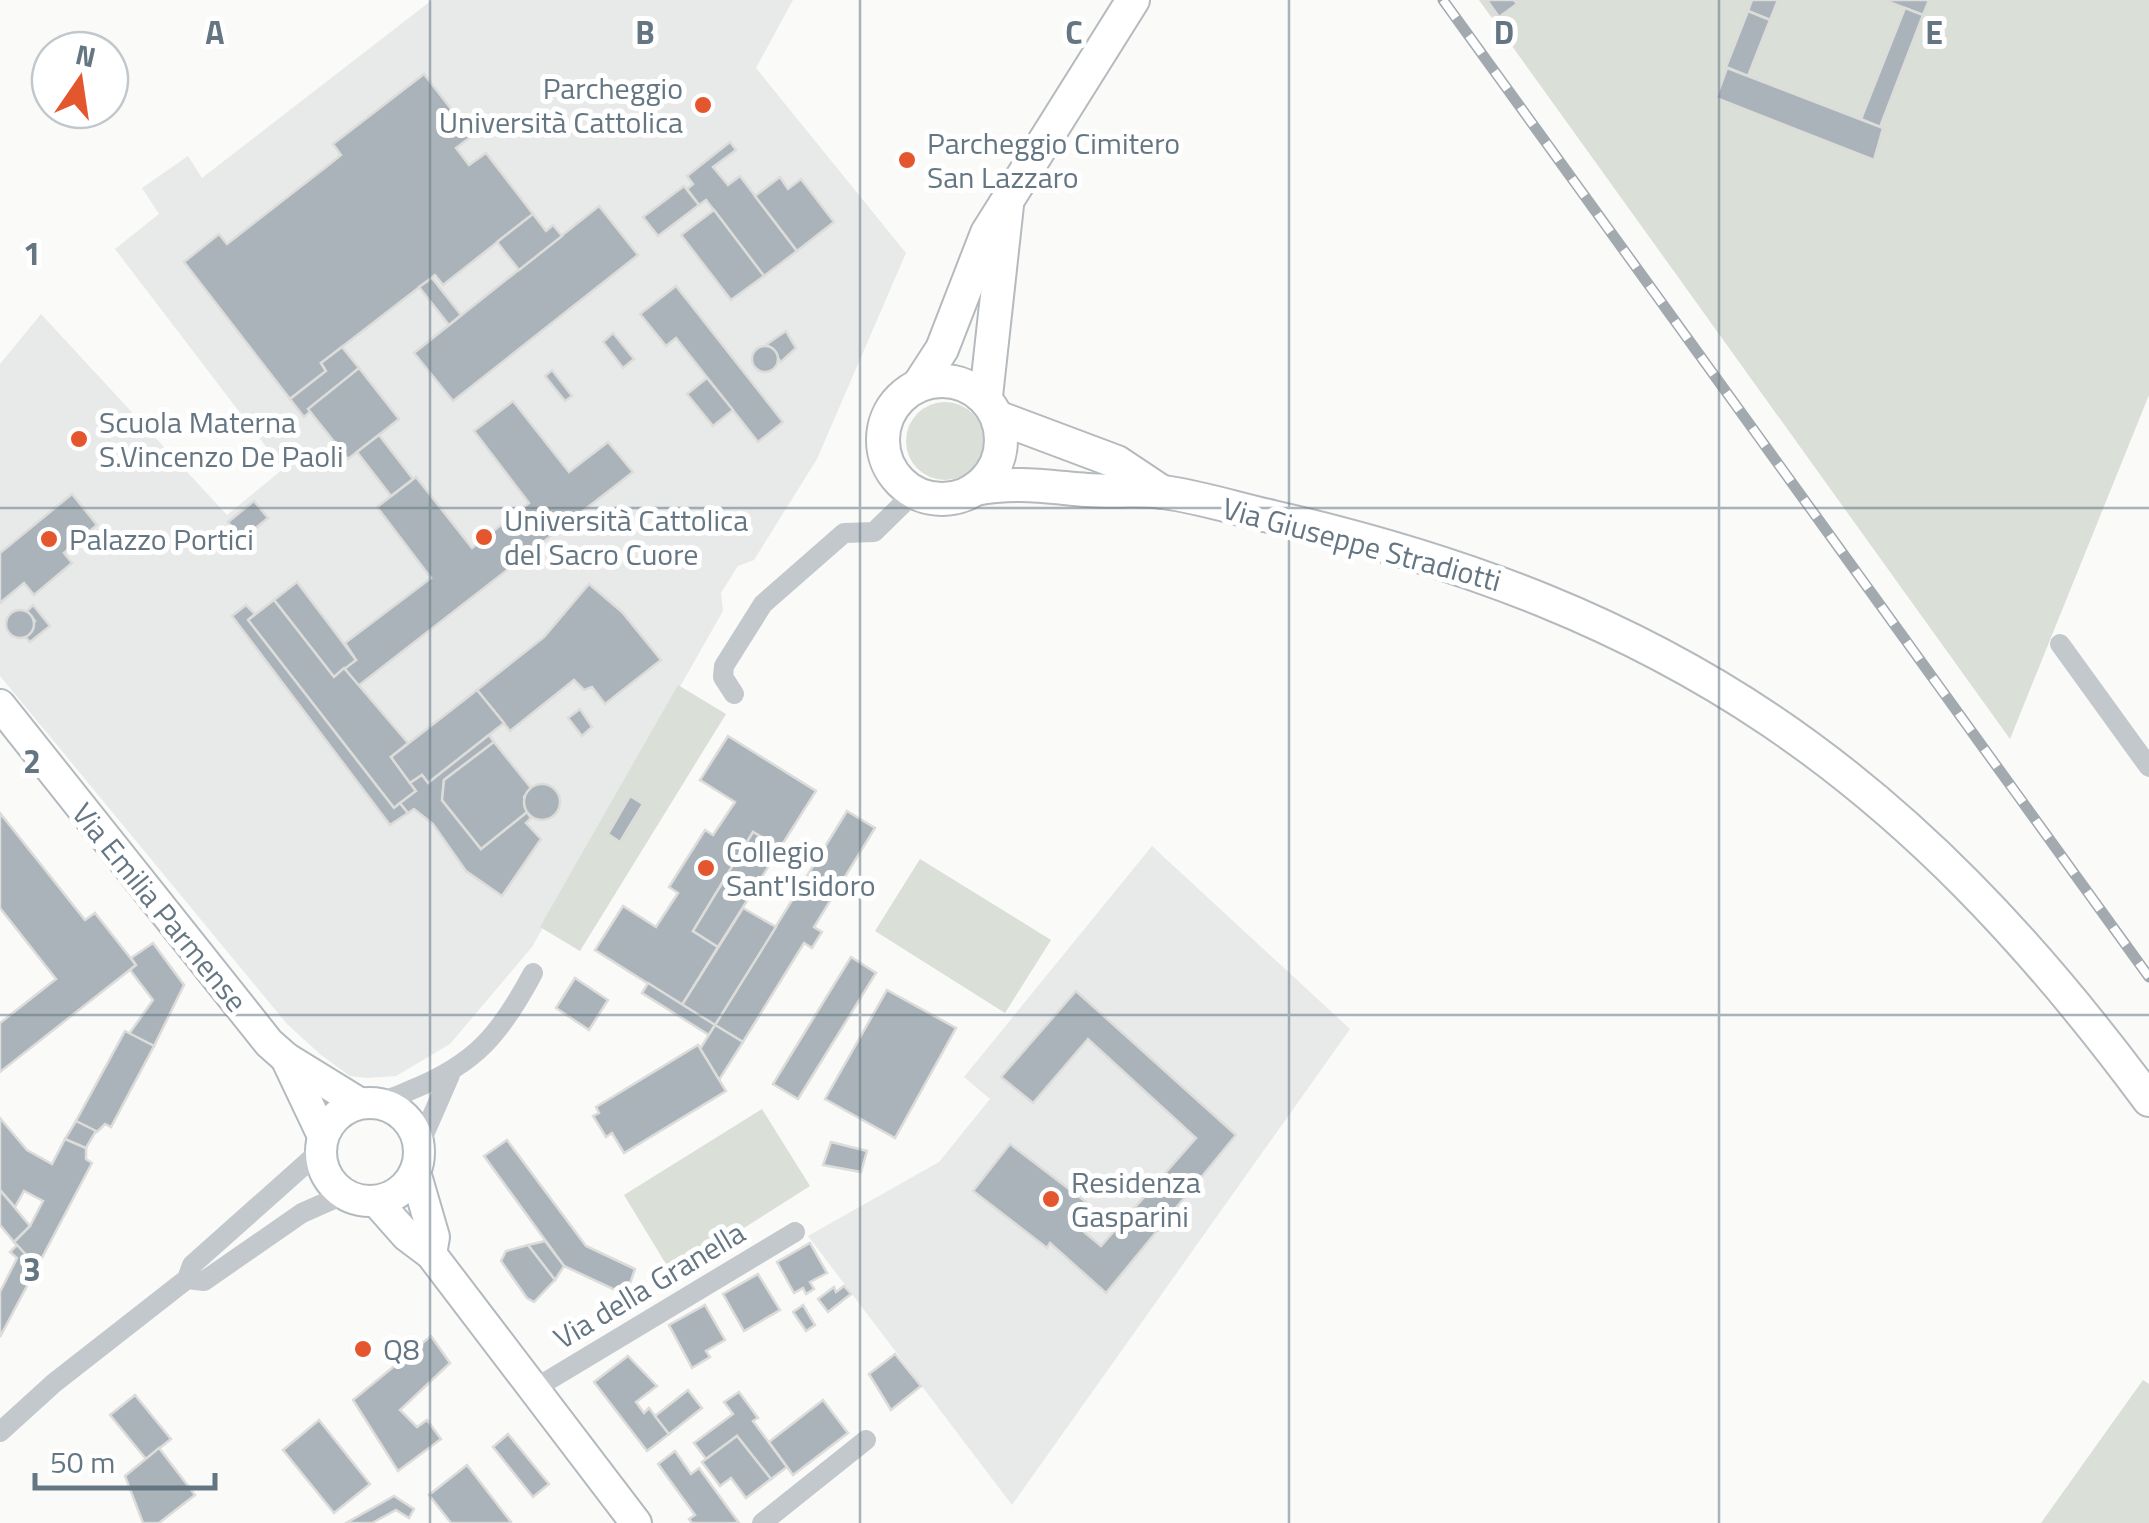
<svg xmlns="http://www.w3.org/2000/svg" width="2149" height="1523" viewBox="0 0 2149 1523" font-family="'Titillium Web',sans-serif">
	<rect width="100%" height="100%" fill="#fafaf8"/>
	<g fill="#e8e9e9">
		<polygon points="432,0 793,0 756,68 906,253 817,459 754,560 738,566 721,593 723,611 532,947 450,1044 396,1076 366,1078 350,1076 321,1055 287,1024 0,676 0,364 41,314 227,515 283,469 115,249 159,214 142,188 188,156 202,178"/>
		<polygon points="1152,846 1350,1029 1012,1505 808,1236 939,1162 990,1099 964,1077"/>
	</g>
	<g fill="#dadfd7">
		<polygon points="1479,0 2149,0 2149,395 2010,739"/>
		<circle cx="945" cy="441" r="39"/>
		<polygon points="678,685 726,714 580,951 540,927"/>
		<polygon points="920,859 1051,940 1005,1013 875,931"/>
		<polygon points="762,1109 810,1186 672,1274 624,1195"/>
		<polygon points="2143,1380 2149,1384 2149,1523 2041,1523"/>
	</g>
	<g fill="#aab3b9" stroke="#dcdcda" stroke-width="2.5">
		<polygon points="1487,0 1514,0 1517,4 1499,17"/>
		<polygon points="1752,0 1778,0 1770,20 1748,11"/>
		<polygon points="1884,0 1929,0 1923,15"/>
		<polygon points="1905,8 1923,15 1880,127 1861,119"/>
		<polygon points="1748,11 1770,20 1748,76 1726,67"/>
		<polygon points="1727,68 1883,128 1874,160 1716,98"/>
		<polygon points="424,74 472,136 456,148 469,165 486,153 533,214 443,285 435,275 426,282 321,363 326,371 290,399 184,262 219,234 227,244 326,167 341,155 333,144"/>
		<polygon points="730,142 736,150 713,167 728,185 740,176 797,251 764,276 706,200 699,205 687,189 693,184 687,176"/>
		<polygon points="780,177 788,189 801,179 834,222 797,251 755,196"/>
		<polygon points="684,186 699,205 658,236 643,217"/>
		<polygon points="599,206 638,255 453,401 414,353"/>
		<polygon points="714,210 764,276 731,300 681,235"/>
		<polygon points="533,214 546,231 553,225 562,236 519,270 497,242"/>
		<polygon points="432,278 461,315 449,325 419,287"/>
		<polygon points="676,286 783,422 758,442 676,338 666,346 640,314"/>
		<polygon points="786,331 796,348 781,362 767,344"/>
		<polygon points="613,333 634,359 623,368 603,342"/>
		<circle cx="765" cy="359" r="13"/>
		<polygon points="342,347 359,368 304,417 290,399 326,371 321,363"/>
		<polygon points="359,368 399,419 348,459 308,409"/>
		<polygon points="552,370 572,396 565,401 545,376"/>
		<polygon points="707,378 733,410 713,426 687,394"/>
		<polygon points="513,401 569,472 608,442 633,472 358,686 344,668 356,660 345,643 431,578 377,507 416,477 472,548 529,503 474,431"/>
		<polygon points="379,435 413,479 391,496 357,452"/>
		<polygon points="72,494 97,525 64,553 72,563 34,595 24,583 0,603 0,553"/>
		<polygon points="254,501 268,518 242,539 228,522"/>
		<polygon points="297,582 356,660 334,677 274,600"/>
		<polygon points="589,584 622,612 661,660 605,704 592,687 584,690 574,680 510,731 477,690 544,637"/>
		<polygon points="274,600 334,677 344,668 408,743 391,757 416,791 394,808 248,620"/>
		<polygon points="33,605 50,626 30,642 25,637 35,621 27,611"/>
		<polygon points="246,605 255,614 248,620 394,808 400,803 408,813 390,825 232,616"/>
		<circle cx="20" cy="624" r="14"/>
		<polygon points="477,690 504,723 428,783 422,775 410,783 391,757"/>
		<polygon points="580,709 592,727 582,736 568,718"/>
		<polygon points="489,735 494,742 444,780 442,800 481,849 527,812 531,818 526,823 541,839 502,896 466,871 433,824 414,809 408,813 400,803 416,791 410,783 422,775 428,783"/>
		<polygon points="728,736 816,791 780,848 753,832 693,931 718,947 682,1005 595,950 623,906 656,927 678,893 669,887 705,830 713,835 735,802 700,780"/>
		<polygon points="494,742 531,788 524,797 527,812 481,849 442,800 444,780"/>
		<circle cx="542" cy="802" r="18"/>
		<polygon points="630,796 643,804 620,842 608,834"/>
		<polygon points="847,811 875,828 814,927 822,932 812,948 804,943 743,1042 715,1025"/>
		<polygon points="0,813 85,920 95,913 136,965 0,1072 0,1023 56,979 0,908"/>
		<polygon points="753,832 780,848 718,947 693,931"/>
		<polygon points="743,908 776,927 715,1025 682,1005"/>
		<polygon points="153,943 184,985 154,1046 129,1034 153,1000 130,970 136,965 131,958"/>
		<polygon points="851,957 876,973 798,1099 773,1084"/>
		<polygon points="575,978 608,1000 589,1030 556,1008"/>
		<polygon points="648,983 715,1025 709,1035 642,993"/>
		<polygon points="887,990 956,1028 895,1138 825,1099"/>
		<polygon points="1076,991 1236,1135 1106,1293 1050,1243 1047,1248 973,1191 1010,1144 1086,1202 1071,1221 1101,1246 1196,1138 1088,1039 1033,1103 1001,1077"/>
		<polygon points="715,1025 743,1042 719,1080 700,1049"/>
		<polygon points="125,1031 154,1046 111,1127 105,1124 97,1132 76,1121"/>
		<polygon points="698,1045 726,1091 624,1153 612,1133 606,1137 593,1116 599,1113 596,1107"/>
		<polygon points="0,1118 27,1150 52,1164 65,1139 86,1148 86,1159 92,1163 37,1267 14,1242 30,1226 43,1201 24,1191 15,1207 0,1190"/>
		<polygon points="76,1121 96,1131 86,1148 65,1139"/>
		<polygon points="507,1140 586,1246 635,1269 626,1295 564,1266 484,1156"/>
		<polygon points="831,1142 867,1151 861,1172 823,1165"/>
		<polygon points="0,1190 30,1226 14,1242 0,1225"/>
		<polygon points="545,1241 564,1266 555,1280 528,1245"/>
		<polygon points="810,1243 827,1273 810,1282 814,1289 806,1294 803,1288 794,1293 777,1262"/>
		<polygon points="17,1245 37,1267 0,1337 0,1292 17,1258 10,1252"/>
		<polygon points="528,1245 555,1280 534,1302 527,1298 501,1261 506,1251"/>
		<polygon points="758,1274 780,1310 744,1331 723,1294"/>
		<polygon points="844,1286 851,1294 828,1312 818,1299 834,1287 836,1292"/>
		<polygon points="705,1305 725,1340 706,1351 710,1357 692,1368 669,1325"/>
		<polygon points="803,1305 815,1325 806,1331 793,1312"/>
		<polygon points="431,1336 450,1363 400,1410 417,1427 427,1420 441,1439 398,1471 353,1400"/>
		<polygon points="895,1354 921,1386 891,1410 869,1374"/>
		<polygon points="628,1356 657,1386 636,1402 644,1413 649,1408 669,1434 647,1451 594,1382"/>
		<polygon points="688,1390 702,1408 669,1434 655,1416"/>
		<polygon points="739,1392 758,1418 753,1421 787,1467 771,1479 737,1436 706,1459 694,1443 733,1414 724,1402"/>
		<polygon points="135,1395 171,1439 146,1459 110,1415"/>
		<polygon points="823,1400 848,1433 793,1475 769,1442"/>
		<polygon points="319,1420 370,1484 334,1513 283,1450"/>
		<polygon points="508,1434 549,1484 533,1497 493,1447"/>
		<polygon points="737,1436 771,1479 746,1498 731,1478 720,1486 702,1462"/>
		<polygon points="159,1448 195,1495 159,1523 143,1523 125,1476"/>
		<polygon points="675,1451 691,1474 699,1468 739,1523 692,1523 689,1519 695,1515 658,1464"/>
		<polygon points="467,1465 511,1522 510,1523 451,1523 429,1495"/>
		<polygon points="394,1496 414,1509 409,1518 396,1510 372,1523 346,1523"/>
	</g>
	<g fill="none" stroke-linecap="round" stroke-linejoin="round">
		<defs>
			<g id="secondary">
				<polyline points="0,705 269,1043 286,1058 359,1103"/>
				<polyline points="286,1058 323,1136"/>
				<circle cx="370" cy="1152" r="49"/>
				<polyline points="415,1172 434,1237 431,1254"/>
				<polyline points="376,1201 407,1236 431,1254 636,1523"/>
			</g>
			<g id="primary">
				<circle cx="942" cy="440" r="59"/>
				<polyline points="918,386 942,349 987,233 1133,0"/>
				<polyline points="986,396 1007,205"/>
				<polyline points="997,417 1117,462 1162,492"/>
				<path d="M975 489C1015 481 1048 487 1087 490 1112 492 1138 489 1163 492 1200 497 1237 509 1273 517 1673 609 1906 772 2149 1100"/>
			</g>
		</defs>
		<use href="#secondary" stroke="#b3babf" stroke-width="34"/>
		<use href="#primary" stroke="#b5babe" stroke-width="36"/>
		<g stroke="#c3c8cc" stroke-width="20">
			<polyline points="2060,644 2149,767"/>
			<polyline points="734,694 723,677 724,666 763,604 844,533 874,532 914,493"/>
			<path d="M374 1102C388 1101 399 1095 411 1090 476 1064 501 1033 533 973"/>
			<polyline points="419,1146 450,1075"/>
			<polyline points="187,1279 204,1281 302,1213 345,1194"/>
			<polyline points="534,1389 795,1232"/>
			<polyline points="0,1432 54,1383 187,1279 192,1265 320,1151"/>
			<polyline points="762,1523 866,1440"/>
		</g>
		<use href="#secondary" stroke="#fff" stroke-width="30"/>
		<use href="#primary" stroke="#fff" stroke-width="32"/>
		<defs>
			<polyline id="rail" points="1443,0 2149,977"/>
		</defs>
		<use href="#rail" stroke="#a2aab0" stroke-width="11"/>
		<use href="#rail" stroke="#fff" stroke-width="8" stroke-dasharray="22" stroke-linecap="butt"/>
	</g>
	<path fill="none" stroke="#657683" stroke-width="2.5" stroke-opacity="0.55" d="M430 0V1523M860 0V1523M1289 0V1523M1719 0V1523M0 508H2149M0 1015H2149"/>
	<g fill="#e4572e" stroke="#fff" stroke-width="4">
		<circle cx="703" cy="105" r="10"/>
		<circle cx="907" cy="160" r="10"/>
		<circle cx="79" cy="439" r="10"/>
		<circle cx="484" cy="537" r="10"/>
		<circle cx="49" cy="539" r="10"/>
		<circle cx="706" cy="868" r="10"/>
		<circle cx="1051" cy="1199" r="10"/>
		<circle cx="363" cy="1349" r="10"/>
	</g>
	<g text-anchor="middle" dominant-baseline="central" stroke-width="10" stroke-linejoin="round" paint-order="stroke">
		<g font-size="30" fill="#657683" stroke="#fff" text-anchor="start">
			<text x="683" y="88" text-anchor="end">Parcheggio<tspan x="683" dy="34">Università Cattolica</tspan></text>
			<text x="927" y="143">Parcheggio Cimitero<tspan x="927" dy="34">San Lazzaro</tspan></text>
			<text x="99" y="422">Scuola Materna<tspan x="99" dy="34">S.Vincenzo De Paoli</tspan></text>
			<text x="504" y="520">Università Cattolica<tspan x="504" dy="34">del Sacro Cuore</tspan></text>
			<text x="69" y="539">Palazzo Portici</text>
			<text x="726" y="851">Collegio<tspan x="726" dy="34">Sant'Isidoro</tspan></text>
			<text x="1071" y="1182">Residenza<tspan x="1071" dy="34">Gasparini</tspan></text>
			<text x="383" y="1349">Q8</text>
		</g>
		<g font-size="30" fill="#657683" stroke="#fff">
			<text transform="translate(1362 544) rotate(15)">Via Giuseppe Stradiotti</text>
			<text transform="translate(160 907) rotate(51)">Via Emilia Parmense</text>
			<text transform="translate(649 1285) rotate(-31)">Via della Granella</text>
		</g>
	</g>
	<g font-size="32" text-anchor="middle" font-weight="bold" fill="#657683" stroke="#fff" stroke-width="10" stroke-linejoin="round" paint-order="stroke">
		<text x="215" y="44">A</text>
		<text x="645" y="44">B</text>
		<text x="1074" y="44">C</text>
		<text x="1504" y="44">D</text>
		<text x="1934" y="44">E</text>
		<text x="32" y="265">1</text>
		<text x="32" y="773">2</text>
		<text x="32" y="1281">3</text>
	</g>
	<g transform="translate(80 80) rotate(13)"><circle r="48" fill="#ffffff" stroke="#c1c8cd" stroke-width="2.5"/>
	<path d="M0-8L18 38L0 25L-18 38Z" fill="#e4572e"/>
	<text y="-15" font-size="28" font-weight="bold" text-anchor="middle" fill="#657683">N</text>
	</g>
	<path d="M35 1473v15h180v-15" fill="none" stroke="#657683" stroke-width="5"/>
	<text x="50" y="1473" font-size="30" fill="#657683" stroke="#ffffff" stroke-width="8" paint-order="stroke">50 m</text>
</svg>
